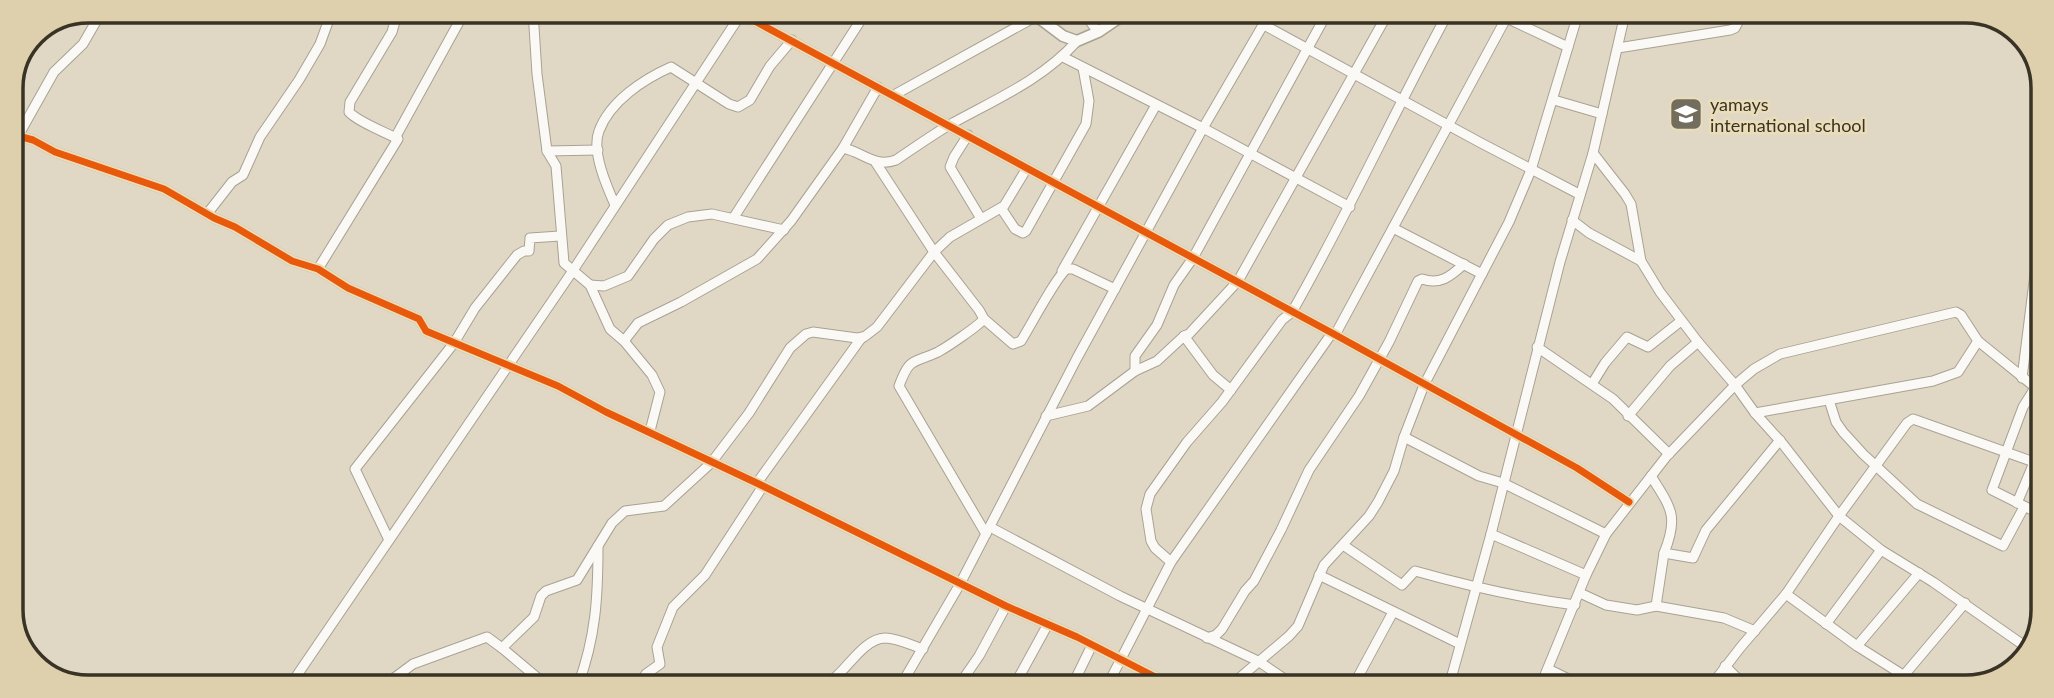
<svg xmlns="http://www.w3.org/2000/svg" width="2054" height="698" viewBox="0 0 2054 698" font-family="Lato,sans-serif">
	<rect width="100%" height="100%" fill="#e0d8c5"/>
	<g fill="none" stroke-linecap="round" stroke-linejoin="round">
		<defs>
			<g id="minor">
				<polyline points="533,11 537,74 547,151 556,166 564,263 590,285 610,329 624,341 652,375 660,392 650,431"/>
				<polyline points="738,12 1332,333 1577,468 1629,502"/>
				<polyline points="1084,13 1098,32"/>
				<polyline points="1496,13 1568,47"/>
				<polyline points="1264,25 1481,143 1579,194"/>
				<polyline points="1618,48 1730,30 1735,28 1742,14"/>
				<polyline points="1063,57 1203,128 1350,207"/>
				<polyline points="894,95 1035,17 1032,14"/>
				<polyline points="1554,100 1602,114"/>
				<polyline points="11,134 33,140 55,152 164,189 214,218 235,227 292,261 318,269 348,288 419,319 426,331 558,386 606,412 763,486 1006,606 1077,637 1173,686"/>
				<polyline points="968,135 954,157 950,167 980,217"/>
				<polyline points="395,138 465,11"/>
				<polyline points="11,142 18,136 54,72 83,44 102,11"/>
				<polyline points="843,148 878,87"/>
				<polyline points="547,151 598,150"/>
				<polyline points="1593,153 1625,194 1631,204 1641,261 1660,292 1698,342 1735,385 1755,413 1782,443 1839,516 1881,550 1933,582 2029,649"/>
				<path d="M876 163 934 252 979 310 984 319 1013 344 1021 341C1030 327 1057 275 1067 269H1073L1115 289"/>
				<path d="M615 205C607 187 591 151 599 131 610 101 644 79 671 67L729 104 738 107 750 100 770 66 792 40"/>
				<polyline points="1001,208 1015,229 1023,233 1026,231 1086,124 1089,101 1083,68"/>
				<polyline points="207,214 232,182 243,175 260,137 299,80 320,44 332,11"/>
				<polyline points="734,217 866,12"/>
				<polyline points="1572,220 1589,233 1641,261"/>
				<polyline points="1393,228 1482,274"/>
				<path d="M318 269 398 139C385 132 358 122 349 112L350 102 392 32 398 11"/>
				<polyline points="1062,271 1156,105"/>
				<polyline points="590,285 604,286 628,276 654,239 668,225 688,217 712,214 784,230"/>
				<path d="M984 319C977 327 947 347 938 352 913 364 910 356 899 386L986 534"/>
				<polyline points="1335,335 1509,13"/>
				<polyline points="1184,336 1213,375 1231,390"/>
				<path d="M624 341 638 323 681 302 757 259 791 221 843 148C863 152 874 168 896 160 914 148 932 135 951 124 996 99 1042 80 1077 41"/>
				<polyline points="1537,347 1613,399 1669,454"/>
				<polyline points="1135,371 1135,356 1157,325 1174,285 1193,258 1327,13"/>
				<polyline points="2022,378 2042,218"/>
				<polyline points="1592,384 1605,363 1627,337 1648,347 1681,321"/>
				<polyline points="2035,388 2023,407 1992,490 2040,514"/>
				<polyline points="1829,400 1836,422 1843,432 1863,454 1917,504 2003,546 2024,507"/>
				<polyline points="1755,413 1933,381 1958,372 1978,341"/>
				<polyline points="1046,416 1088,406 1135,371 1157,361 1184,336 1189,334 1238,281 1388,13"/>
				<polyline points="1628,416 1670,366 1698,342"/>
				<polyline points="1404,437 1479,476 1503,483 1606,534"/>
				<path d="M1651 476C1671 508 1679 516 1664 553L1693 558 1706 530 1780 440"/>
				<polyline points="757,483 862,337"/>
				<polyline points="2017,503 2041,446"/>
				<polyline points="990,527 1120,596 1258,661 1295,686"/>
				<polyline points="1491,534 1586,575"/>
				<polyline points="389,540 355,469 454,343 475,308 517,255 524,251 529,251 530,238 560,236"/>
				<path d="M1343 545 1402 585 1415 571C1468 586 1521 598 1575 605"/>
				<path d="M1171 562 1155 548 1151 541 1146 509 1150 494 1187 442 1222 402 1282 320 1292 312C1348 214 1394 112 1448 13"/>
				<polyline points="1319,575 1460,644"/>
				<polyline points="1580,593 1606,605 1637,610 1656,606 1724,618 1755,631"/>
				<polyline points="1786,594 1857,646 1922,687"/>
				<polyline points="1656,606 1664,553"/>
				<polyline points="1826,624 1881,550"/>
				<path d="M1207 638 1216 635 1222 629 1245 591 1254 581 1281 530 1309 470 1359 396 1389 342 1418 281 1422 279C1440 285 1450 277 1464 264"/>
				<polyline points="1857,646 1919,573"/>
				<polyline points="502,648 546,685"/>
				<polyline points="1725,666 1746,687"/>
				<polyline points="1548,669 1585,687"/>
				<polyline points="2009,673 2028,648 2040,624"/>
				<polyline points="291,684 572,272 741,14"/>
				<polyline points="386,684 413,664 487,637 502,648 534,617 541,596 546,591 577,580 612,523 625,511 664,506 711,463 749,413 790,348 806,334 813,332 857,338 864,337 877,327 934,252 950,237 1004,206 1027,168"/>
				<path d="M578 685C596 637 598 596 598 546"/>
				<polyline points="638,685 646,674 660,664 657,647 673,607 705,575 763,486"/>
				<path d="M825 685C845 675 861 639 885 638 897 638 911 645 923 649"/>
				<polyline points="901,685 960,584 1077,358 1203,128 1270,13"/>
				<polyline points="959,685 979,656 1006,606"/>
				<polyline points="1014,686 1048,624"/>
				<polyline points="1072,686 1092,645"/>
				<polyline points="1107,686 1171,562 1332,333"/>
				<polyline points="1230,686 1289,636 1298,626 1324,565 1369,516 1378,502 1394,471 1404,437 1424,385 1509,222 1531,170 1578,14"/>
				<polyline points="1353,686 1393,612"/>
				<polyline points="1449,686 1491,534 1560,262 1593,153 1625,14"/>
				<polyline points="1540,687 1586,575 1606,534 1666,457 1735,385 1754,369 1780,354 1956,312 1961,315 1978,341 2041,392"/>
				<polyline points="1710,687 1740,648 1786,594 1839,516 1907,423 1913,419 2034,462"/>
				<polyline points="1894,687 1965,603"/>
			</g>
			<polyline id="tertiary" points="1031,12 1063,36 1077,41 1098,32 1126,13"/>
		</defs>
		<use href="#minor" stroke="#a8a294" stroke-width="11"/>
		<use href="#tertiary" stroke="#a8a294" stroke-width="13"/>
		<use href="#minor" stroke="#faf9f6" stroke-width="9"/>
		<use href="#tertiary" stroke="#faf9f6" stroke-width="10"/>
		<defs>
			<g id="cycleway">
				<polyline points="738,12 1332,333 1577,468 1629,502"/>
				<polyline points="11,134 33,140 55,152 164,189 214,218 235,227 292,261 318,269 348,288 419,319 426,331 558,386 606,412 763,486 1006,606 1077,637 1173,686"/>
			</g>
		</defs>
		<use href="#cycleway" stroke="#ecddb9" stroke-width="11"/>
		<use href="#cycleway" stroke="#e8590c" stroke-width="7"/>
	</g>
	<defs>
		<symbol id="school-square" viewBox="-11 -11 22 22"><rect x="-9" y="-9" width="18" height="18" rx="4" fill="#736d5d" stroke="#ecddb9"/><path d="M0-5L7-2L0 1L-7-2ZM-4 1L0 2.5L4 1V4Q0 6-4 4Z" fill="#fff"/></symbol>
	</defs>
	<g fill-rule="evenodd">
		<use href="#school-square" x="1667" y="95" width="38" height="38"/>
	</g>
	<g text-anchor="middle" dominant-baseline="central" stroke-width="5" stroke-linejoin="round" paint-order="stroke">
		<g font-size="18" fill="#393325" stroke="#ecddb9" text-anchor="start">
			<text x="1710" y="104">yamays<tspan x="1710" dy="21">international school</tspan></text>
		</g>
	</g>
	<path d="M0 0H2054V698H0ZM88 23H1966A65 65 0 0 1 2031 88V610A65 65 0 0 1 1966 675H88A65 65 0 0 1 23 610V88A65 65 0 0 1 88 23Z" fill="#decfad" fill-rule="evenodd"/>
	<path fill="none" stroke="#393325" stroke-width="3.5" d="M88 23H1966A65 65 0 0 1 2031 88V610A65 65 0 0 1 1966 675H88A65 65 0 0 1 23 610V88A65 65 0 0 1 88 23Z"/>
</svg>
